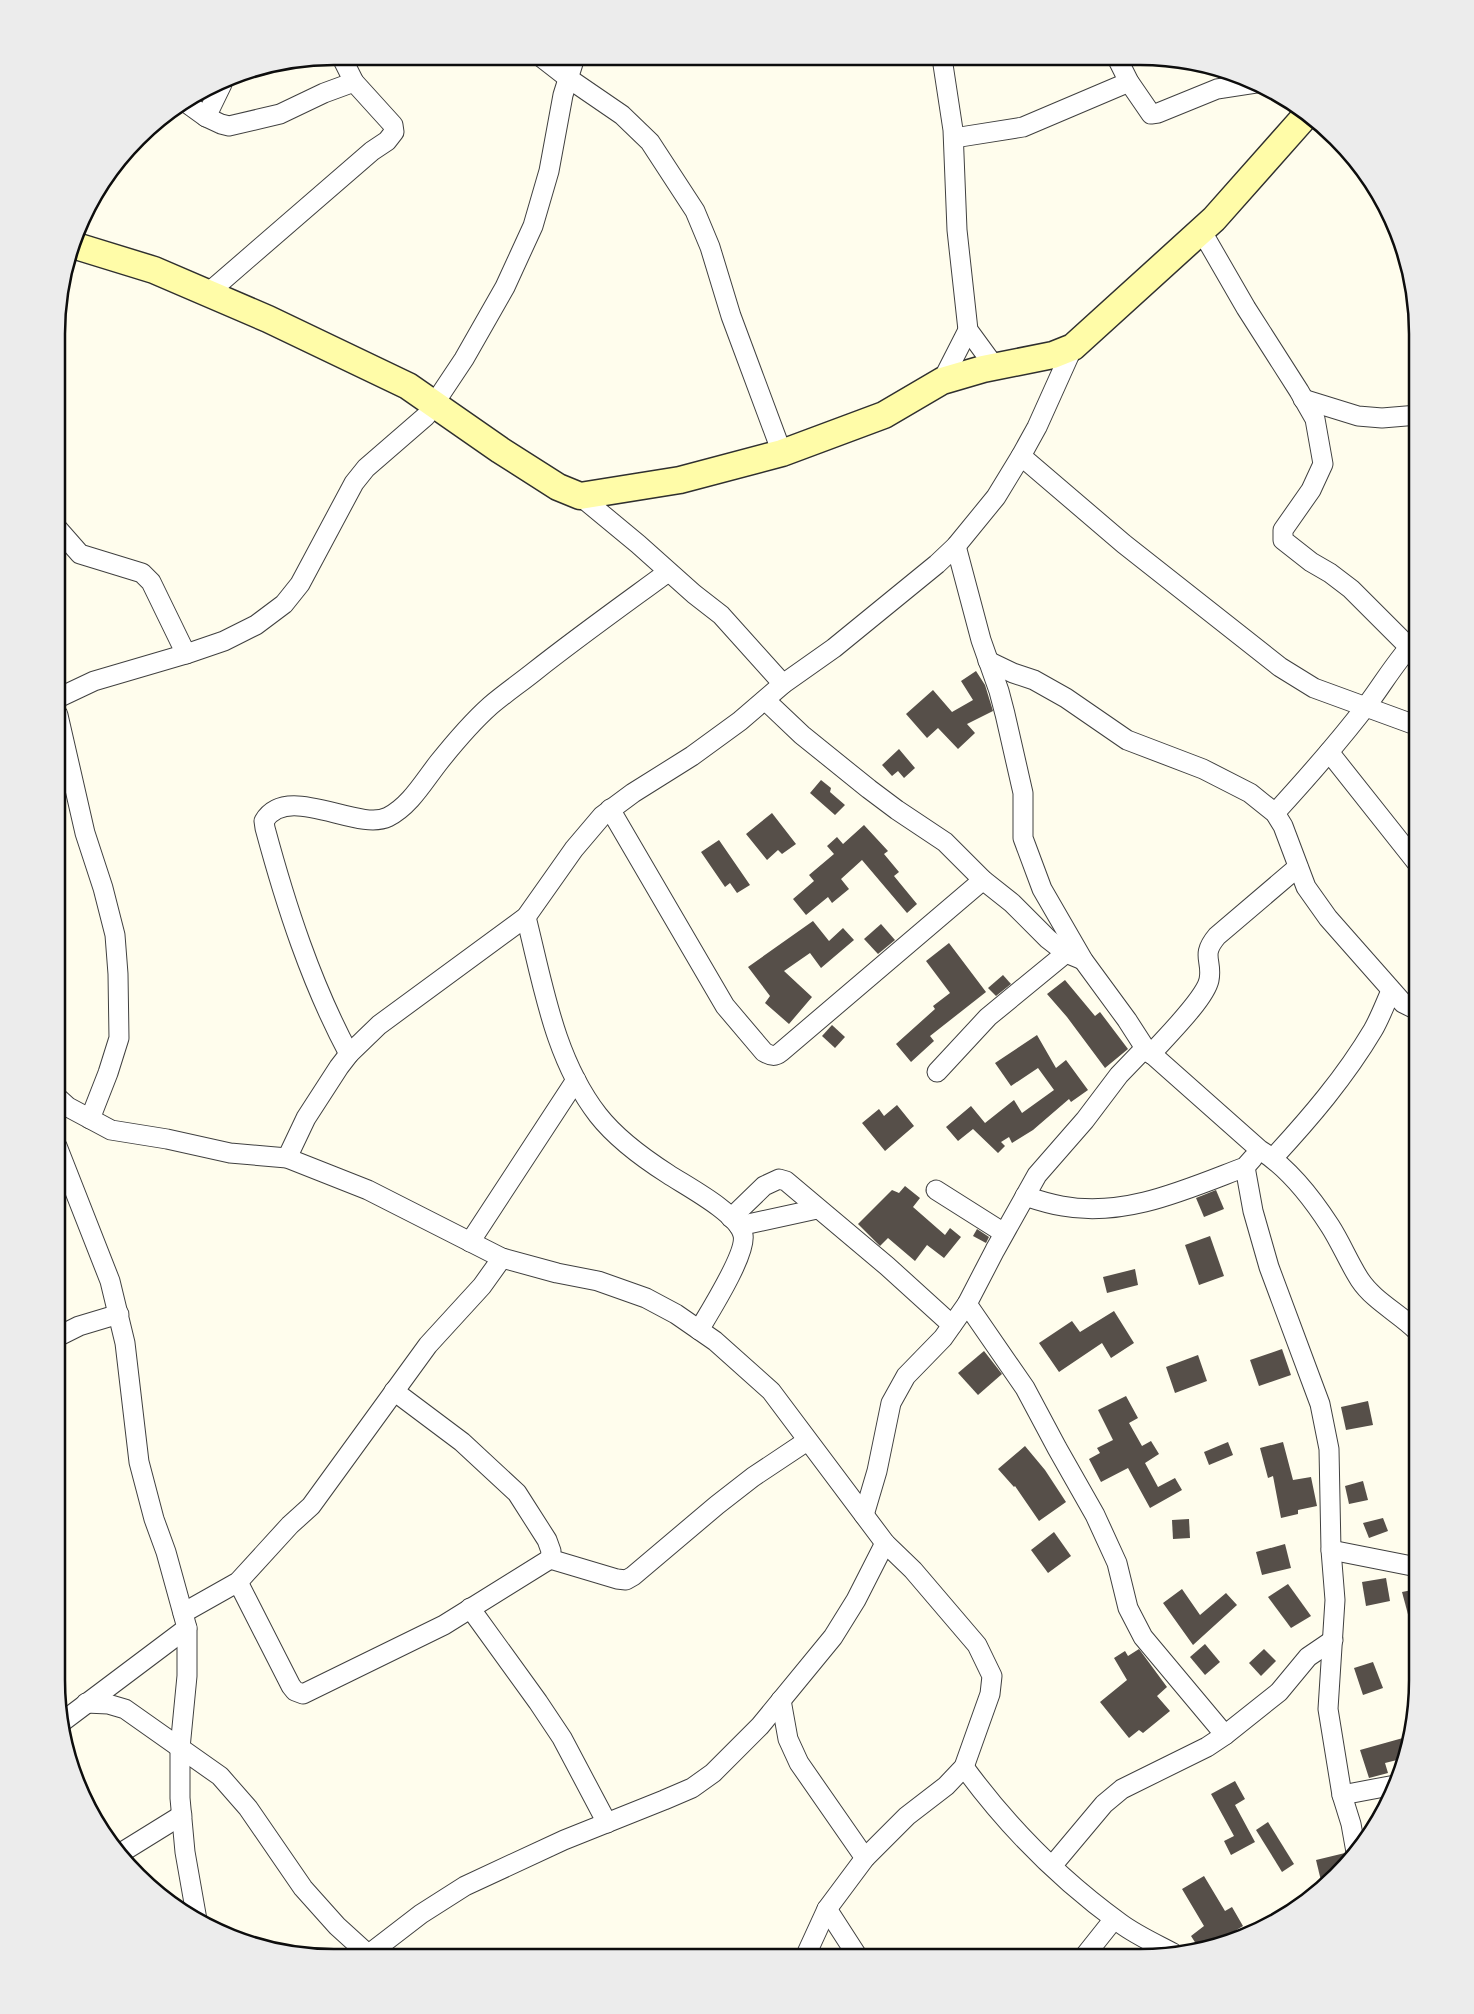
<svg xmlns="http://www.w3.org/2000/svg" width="1474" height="2014" viewBox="0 0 1474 2014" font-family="'PT Serif',serif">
	<rect width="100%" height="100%" fill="#fffded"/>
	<g fill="#564f49">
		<polygon points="976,671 985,685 993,711 967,724 975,733 958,749 938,728 927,738 906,714 933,690 952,712 973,700 961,681"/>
		<polygon points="899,749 915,768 904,778 898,771 892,776 882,765"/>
		<polygon points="821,780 831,788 830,792 845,805 835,815 810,793"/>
		<polygon points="772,813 796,844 782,854 778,850 767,860 746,834"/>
		<polygon points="864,825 888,851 884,854 899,872 894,876 917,904 907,913 862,860 841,879 849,889 832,903 828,897 806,915 793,899 814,881 809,875 834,854 827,846 837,837 843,844"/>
		<polygon points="719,840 750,885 737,893 730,883 725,887 701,852"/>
		<polygon points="813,921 829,941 843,928 854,940 821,968 810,953 784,971 812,997 789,1024 765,1003 770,996 748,967"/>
		<polygon points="881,924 895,940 878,954 864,939"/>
		<polygon points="949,943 986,992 930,1036 934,1041 911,1062 896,1044 935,1009 933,1006 950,993 926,961"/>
		<polygon points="1003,975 1011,984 996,996 988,988"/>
		<polygon points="1065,980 1095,1016 1100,1012 1128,1049 1105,1068 1067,1017 1047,994"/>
		<polygon points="832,1025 845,1037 835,1048 822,1036"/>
		<polygon points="1037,1035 1056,1068 1066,1060 1088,1090 1071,1102 1069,1099 1033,1130 1012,1143 1009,1137 1001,1142 1005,1146 998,1153 973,1129 958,1141 946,1127 971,1106 985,1123 1014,1100 1022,1113 1054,1090 1038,1068 1011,1086 995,1063"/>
		<polygon points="897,1105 914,1126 885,1151 862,1123 879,1109 884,1116"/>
		<polygon points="905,1186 920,1198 913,1207 945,1235 950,1228 961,1237 944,1258 927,1245 915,1261 888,1238 880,1246 858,1224 892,1190 899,1193"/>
		<polygon points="1216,1190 1224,1209 1204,1217 1196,1198"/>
		<polygon points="977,1229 989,1237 986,1243 973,1236"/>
		<polygon points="1210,1236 1224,1276 1199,1285 1185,1245"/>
		<polygon points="1135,1269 1138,1285 1107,1293 1103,1277"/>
		<polygon points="1114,1311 1134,1343 1111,1358 1102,1343 1059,1372 1039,1343 1072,1321 1080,1332"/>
		<polygon points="1282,1349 1291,1375 1259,1386 1250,1360"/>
		<polygon points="984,1351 1002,1374 978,1395 958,1373"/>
		<polygon points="1198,1355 1207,1381 1175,1393 1166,1367"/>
		<polygon points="1126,1396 1138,1418 1129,1423 1142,1446 1151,1441 1159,1454 1145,1463 1158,1487 1175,1478 1182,1490 1150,1508 1128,1468 1101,1482 1089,1459 1100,1453 1097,1448 1113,1440 1098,1410"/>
		<polygon points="1368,1401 1373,1425 1346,1430 1341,1407"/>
		<polygon points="1228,1442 1233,1455 1209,1465 1204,1452"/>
		<polygon points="1283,1442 1293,1480 1311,1477 1317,1506 1298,1510 1298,1514 1281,1518 1273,1476 1268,1478 1260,1448"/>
		<polygon points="1025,1446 1045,1470 1066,1502 1039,1521 1015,1486 1014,1487 998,1469"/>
		<polygon points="1363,1481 1368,1500 1349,1504 1345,1486"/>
		<polygon points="1383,1518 1388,1531 1369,1538 1363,1523"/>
		<polygon points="1189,1519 1190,1538 1173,1539 1172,1520"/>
		<polygon points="1054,1532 1071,1556 1048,1573 1031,1550"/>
		<polygon points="1285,1544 1291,1568 1262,1575 1256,1552"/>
		<polygon points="1386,1578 1390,1601 1366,1606 1362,1582"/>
		<polygon points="1288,1584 1311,1616 1291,1628 1268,1597"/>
		<polygon points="1182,1589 1200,1615 1226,1593 1237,1605 1193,1645 1163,1603"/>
		<polygon points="1417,1589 1417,1633 1413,1633 1402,1592"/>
		<polygon points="1205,1644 1220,1662 1205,1675 1190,1657"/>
		<polygon points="1139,1649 1167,1687 1157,1696 1170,1711 1143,1733 1139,1730 1129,1738 1100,1702 1127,1680 1114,1658 1125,1651 1128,1656"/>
		<polygon points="1264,1649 1276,1661 1261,1676 1249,1663"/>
		<polygon points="1373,1662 1383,1688 1363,1695 1354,1668"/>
		<polygon points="1410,1736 1405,1758 1385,1763 1388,1773 1369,1778 1360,1750"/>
		<polygon points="1235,1781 1245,1799 1235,1805 1255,1842 1231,1855 1224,1841 1234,1836 1211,1794"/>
		<polygon points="1268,1822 1294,1864 1282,1872 1256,1830"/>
		<polygon points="1345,1853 1348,1860 1323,1889 1316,1860"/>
		<polygon points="1204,1876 1225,1911 1232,1907 1243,1926 1205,1949 1200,1950 1191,1936 1204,1926 1182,1889"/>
	</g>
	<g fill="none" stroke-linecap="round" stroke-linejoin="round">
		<defs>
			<g id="street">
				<polyline points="541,57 568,78 622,115 650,142 695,211 710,247 731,316 782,453"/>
				<polyline points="942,58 953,130 957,230 968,330 995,367"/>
				<polyline points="1117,58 1129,82 1151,114 1158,113 1217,89 1256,83"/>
				<polyline points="188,104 206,117 221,124 229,126 280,114 324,93 354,82"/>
				<polyline points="206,117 222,84"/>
				<polyline points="954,138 1023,127 1129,82"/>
				<polyline points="1201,230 1246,308 1299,391 1315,419 1323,464 1311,490 1283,530 1283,540 1311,562 1330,573 1351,589 1409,647"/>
				<polyline points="208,293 372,151 387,141 394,132 393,125 354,82 341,56"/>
				<polyline points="942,381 968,330"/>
				<polyline points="1303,399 1358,416 1382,418 1418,415"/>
				<polyline points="1021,456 1124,544 1280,667 1314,688 1418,726"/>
				<polyline points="580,496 638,544 694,594 721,615 783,684"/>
				<polyline points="58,529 80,554 142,573 151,582 186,654"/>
				<path d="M956 546 981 640 999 691 1005 714 1023 793V838L1042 889 1083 960 1127 1020 1145 1048 1260 1150C1289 1168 1312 1198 1330 1226 1341 1243 1349 1263 1360 1280 1374 1301 1399 1313 1417 1331"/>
				<polyline points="988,661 1013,673 1034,680 1066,698 1127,740 1203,769 1250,793 1275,813 1283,826 1306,887 1328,918 1403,1003 1417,1010"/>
				<polyline points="58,698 94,681 186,654 224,641 256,625 284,604 300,584 354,483 366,468 426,416 464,359 505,287 533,226 549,171 563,95 575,57"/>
				<polyline points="765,700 802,735 869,789 897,810 945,842 983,880 1012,903 1048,939 1066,953 1083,960"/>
				<polyline points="58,715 85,833 103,888 115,935 118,974 119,1038 108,1073 90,1119"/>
				<polyline points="1329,752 1417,863"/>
				<path d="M610 809 725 1006 764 1052C771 1056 775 1057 781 1052L983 880"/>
				<path d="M1275 813C1307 778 1338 743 1367 705 1383 684 1399 656 1418 638"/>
				<path d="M526 917C543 984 554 1058 598 1115 616 1138 643 1158 668 1174 686 1186 738 1213 743 1235 747 1253 709 1313 699 1330"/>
				<path d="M349 1054C311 983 286 906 265 828L264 821C287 782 357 832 388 817 410 806 424 781 439 762 455 742 471 723 490 706 504 694 520 683 535 671 578 637 623 605 668 572"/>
				<path d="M1151 1054C1165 1038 1205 999 1209 980 1213 960 1200 956 1217 936L1298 867"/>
				<polyline points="937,1072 988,1017 1066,953"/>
				<polyline points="57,1097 68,1107 111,1130 167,1139 230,1153 287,1158 368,1190 502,1258 557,1273 598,1281 646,1298 676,1314 715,1341 771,1391 885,1543 913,1570 977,1645 992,1676 990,1694 964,1767 946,1786 907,1816 865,1858 827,1909 805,1957"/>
				<polyline points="57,1146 110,1281 125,1343 139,1462 154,1519 166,1552 187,1628 187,1676 180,1748 180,1798 185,1852 197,1920"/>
				<polyline points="287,1158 306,1118 339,1067 349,1054 379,1025 526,917 574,849 602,816 633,793 692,756 740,721 783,684 834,648 937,564 956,546 996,497 1021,456 1037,427 1073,347"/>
				<path d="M1273 1158C1310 1118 1345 1077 1373 1030 1380 1018 1385 1004 1391 991"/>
				<polyline points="1245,1167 1253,1211 1269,1267 1320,1404 1329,1449 1331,1550 1335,1600 1328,1709 1342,1795 1351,1824 1356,1852"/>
				<polyline points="936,1190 1004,1233"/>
				<path d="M1025 1196C1037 1200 1050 1204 1062 1206 1125 1218 1187 1189 1245 1167L1253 1158"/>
				<polyline points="731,1218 764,1186 779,1179 786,1181 887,1266 952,1325"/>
				<polyline points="739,1226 817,1209"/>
				<polyline points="470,1242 576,1080"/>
				<polyline points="967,1304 1025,1388 1057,1448 1095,1515 1117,1563 1128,1608 1143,1637 1225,1735"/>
				<polyline points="57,1337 79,1326 119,1314"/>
				<polyline points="864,1515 877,1471 891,1403 906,1376 943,1338 967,1304 995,1250 1037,1175 1085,1120 1119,1075 1145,1048"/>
				<polyline points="1331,1550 1417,1567"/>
				<polyline points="550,1559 617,1579 626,1580 633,1576 717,1505 753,1477 807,1441"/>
				<polyline points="238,1582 291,1686 295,1691 303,1694 444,1625 550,1559 551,1551 547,1540 517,1493 462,1442 394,1391"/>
				<polyline points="470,1608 538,1702 562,1738 607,1823"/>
				<polyline points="183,1613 238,1582 290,1525 311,1506 428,1345 482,1286 502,1258"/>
				<polyline points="781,1700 788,1739 799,1763 865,1858"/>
				<polyline points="86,1703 108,1704 125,1709 220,1776 248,1808 303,1888 337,1926 370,1956"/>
				<polyline points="62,1722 187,1628"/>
				<path d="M964 1767C1007 1826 1061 1880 1120 1923 1136 1935 1156 1944 1173 1953"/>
				<polyline points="1342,1795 1395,1785"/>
				<polyline points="119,1854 182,1815"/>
				<polyline points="1052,1866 1104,1804 1122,1789 1207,1747 1225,1735 1279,1692 1308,1657 1333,1640"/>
				<polyline points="827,1909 858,1957"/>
				<polyline points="369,1954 421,1914 465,1886 564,1840 664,1800 692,1788 713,1773 760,1726 833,1637 856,1600 885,1543"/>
				<polyline points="1083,1958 1114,1919"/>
			</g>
			<polyline id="secondary" points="76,246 154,270 268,319 408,386 500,450 558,487 580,496 680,480 782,453 884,415 942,381 983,369 1053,355 1073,347 1214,219 1308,113"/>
		</defs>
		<use href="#street" stroke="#404040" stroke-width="21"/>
		<use href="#secondary" stroke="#2f2f2f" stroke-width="29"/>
		<use href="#street" stroke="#fff" stroke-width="19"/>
		<use href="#secondary" stroke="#fffca8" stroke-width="26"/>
	</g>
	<path d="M0 0H1474V2014H0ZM334 65H1140A269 269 0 0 1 1409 334V1680A269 269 0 0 1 1140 1949H334A269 269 0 0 1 65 1680V334A269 269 0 0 1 334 65Z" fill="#ececec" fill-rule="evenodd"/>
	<path fill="none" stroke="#0d0d0d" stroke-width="2.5" d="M334 65H1140A269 269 0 0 1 1409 334V1680A269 269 0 0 1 1140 1949H334A269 269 0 0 1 65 1680V334A269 269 0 0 1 334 65Z"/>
</svg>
